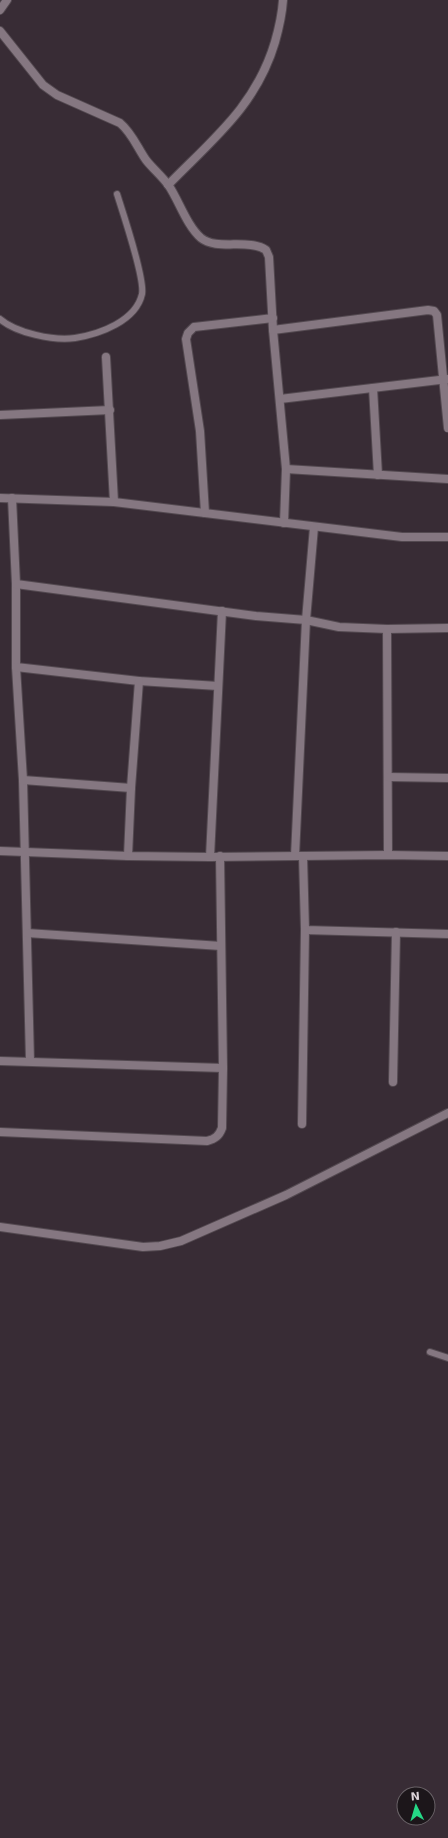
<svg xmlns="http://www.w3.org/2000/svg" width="448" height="1838" viewBox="0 0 448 1838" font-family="'DejaVu Sans',sans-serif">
	<rect width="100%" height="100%" fill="#382c35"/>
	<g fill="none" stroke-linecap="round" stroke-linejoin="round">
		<defs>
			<g id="service">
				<path d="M0 319C16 333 54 341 75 338 100 334 136 321 142 294 145 278 123 213 117 194"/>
				<polyline points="430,1352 448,1358"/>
			</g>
			<g id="minor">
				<polyline points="0,10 7,0"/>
				<path d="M0 31 43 85 57 95 120 123C132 133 137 147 146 160 153 169 162 176 169 186 179 201 187 226 201 238 217 251 248 238 266 250L269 257 273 330 286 469 284 523"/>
				<path d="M168 185C213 139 256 106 275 42 279 28 282 15 283 0"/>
				<polyline points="273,330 428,310 434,311 437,315 448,428"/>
				<polyline points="106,357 114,502"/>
				<polyline points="373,388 378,475"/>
				<polyline points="280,399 448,379"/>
				<polyline points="0,415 110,410"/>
				<polyline points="286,469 448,479"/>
				<polyline points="0,498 114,502 402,537 448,537"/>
				<polyline points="12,498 16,584 16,667 23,780 30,1061"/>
				<polyline points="205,513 200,431 186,339 188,333 194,327 273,318"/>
				<polyline points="16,584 256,616 306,620 339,627 387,629 448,628"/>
				<polyline points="387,629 388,855"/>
				<polyline points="16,667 139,681 218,686"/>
				<polyline points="388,777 448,778"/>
				<polyline points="23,780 131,788"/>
				<polyline points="128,856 131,788 139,681"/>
				<polyline points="295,856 306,620 314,527"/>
				<polyline points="303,856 305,930 448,934"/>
				<polyline points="210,857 222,611"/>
				<polyline points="27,933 221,946"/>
				<polyline points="0,1061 223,1068"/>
				<polyline points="393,1082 396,932"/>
				<polyline points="302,1124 305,930"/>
				<path d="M0 1132 207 1141C215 1139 219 1136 222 1128L223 1068 220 856"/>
				<polyline points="0,1227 143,1247 160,1246 181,1241 286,1195 448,1113"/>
			</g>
			<polyline id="tertiary" points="0,851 128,856 210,857 388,855 448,856"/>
		</defs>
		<use href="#service" stroke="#534950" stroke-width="8"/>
		<use href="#minor" stroke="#534950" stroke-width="10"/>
		<use href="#tertiary" stroke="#534950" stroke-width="10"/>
		<use href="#service" stroke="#857781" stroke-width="6"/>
		<use href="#minor" stroke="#857781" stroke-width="8"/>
		<use href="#tertiary" stroke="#857781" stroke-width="8"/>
	</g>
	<g transform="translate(416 1806) rotate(355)"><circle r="19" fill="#1c161a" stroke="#686166"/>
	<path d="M0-3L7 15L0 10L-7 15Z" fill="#25d886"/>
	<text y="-6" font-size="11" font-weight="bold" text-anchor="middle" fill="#dad2d7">N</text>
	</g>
</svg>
